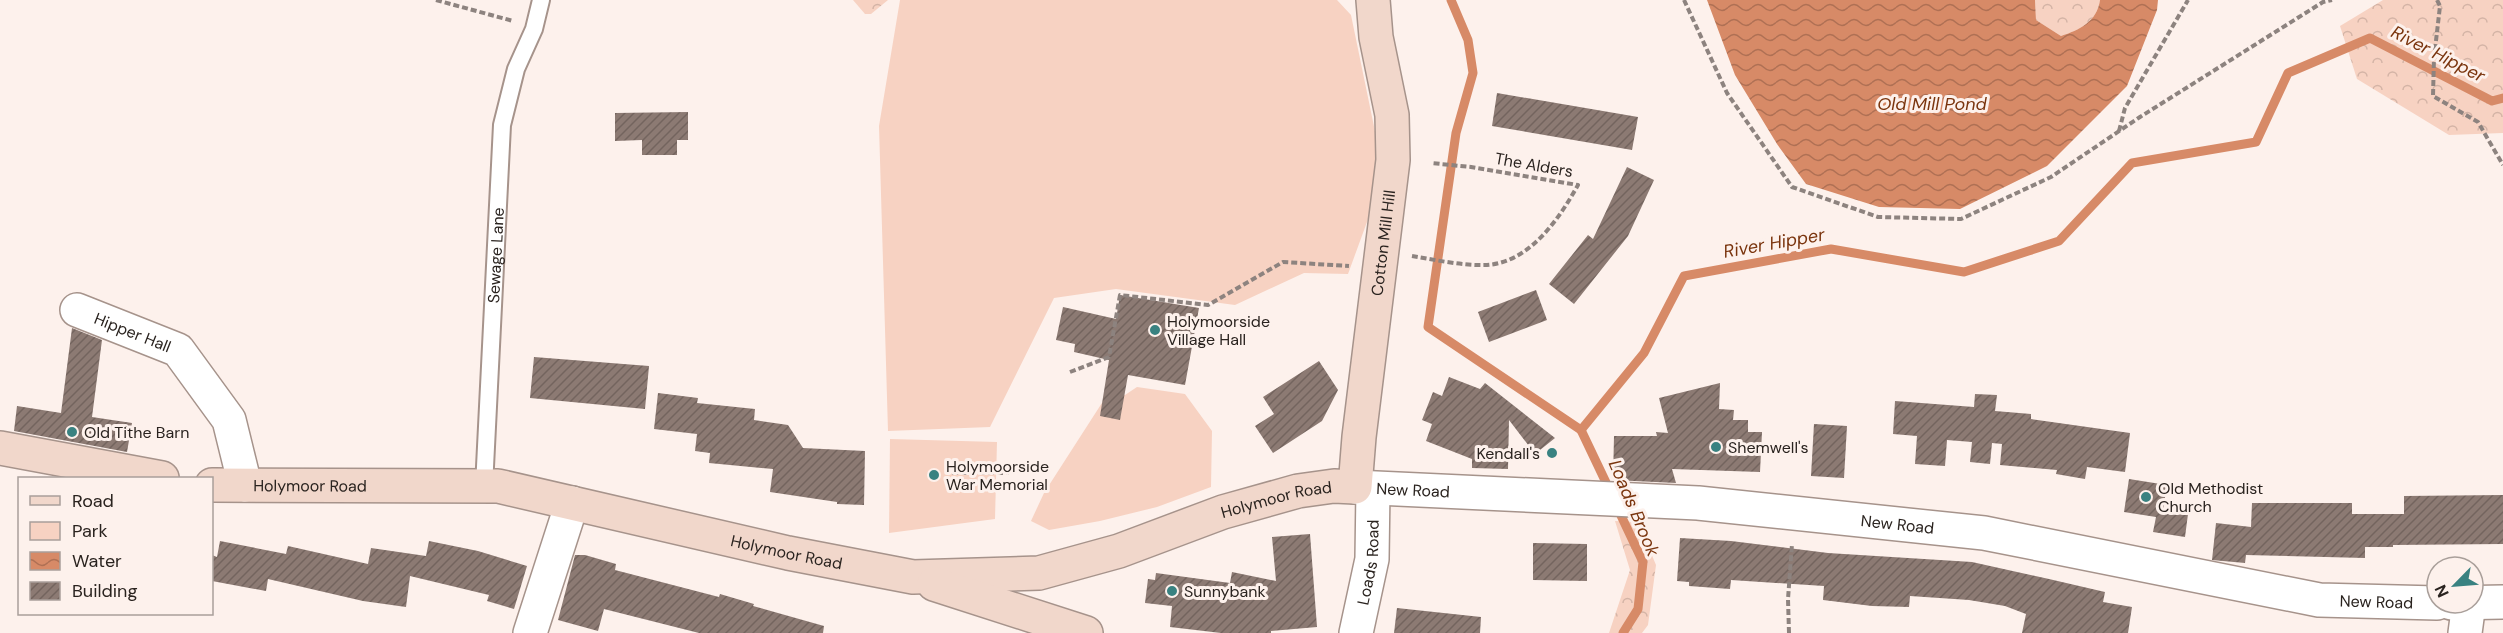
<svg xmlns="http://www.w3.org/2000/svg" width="2503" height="633" viewBox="0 0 2503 633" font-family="'DM Sans',sans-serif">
	<defs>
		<pattern id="forest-crowns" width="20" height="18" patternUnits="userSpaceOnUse" patternTransform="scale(1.5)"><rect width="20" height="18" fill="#f7d2c2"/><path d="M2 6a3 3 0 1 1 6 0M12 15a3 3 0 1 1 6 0" fill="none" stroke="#d4b4a6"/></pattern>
		<pattern id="water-waves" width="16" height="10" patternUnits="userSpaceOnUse" patternTransform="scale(1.5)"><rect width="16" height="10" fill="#d78a67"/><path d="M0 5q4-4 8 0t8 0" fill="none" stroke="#af7054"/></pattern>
		<pattern id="building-hatch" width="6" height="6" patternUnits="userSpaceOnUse" patternTransform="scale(1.5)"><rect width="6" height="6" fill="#8c7a73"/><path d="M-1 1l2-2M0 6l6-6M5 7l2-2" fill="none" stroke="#73645e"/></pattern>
	</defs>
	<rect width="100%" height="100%" fill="#fdf1ec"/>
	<g fill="#f7d2c2">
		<polygon points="900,0 1337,0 1351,15 1377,141 1371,211 1348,274 1304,273 1235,305 1116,289 1054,298 990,427 888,431 879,126"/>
		<polygon points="1137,387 1185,394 1212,431 1211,487 1157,507 1100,521 1049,530 1031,521 1044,493 1109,392 1125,395"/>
		<polygon points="890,439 997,442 995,519 889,533"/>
	</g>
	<g fill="url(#forest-crowns)">
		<polygon points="853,0 888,0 871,14 865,14"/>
		<path d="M2035 0H2100C2097 22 2079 30 2061 36L2036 20Z"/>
		<polygon points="2383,0 2503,0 2503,133 2449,135 2357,79 2340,26"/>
		<polygon points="1615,521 1638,522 1656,565 1648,625 1642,633 1609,633 1630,570"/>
	</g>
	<path fill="url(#water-waves)" d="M1707 0H2035L2036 20 2061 36C2079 30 2097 22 2100 0H2158L2157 10 2127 86 2047 166 1960 209 1879 207 1806 184 1777 144 1735 75Z"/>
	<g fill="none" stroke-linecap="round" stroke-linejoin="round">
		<g stroke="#d78a67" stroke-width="9">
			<polyline points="1451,0 1468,40 1473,73 1456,133 1428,327 1581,430 1644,353 1684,276 1831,249 1964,272 2059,241 2132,163 2256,142 2288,73 2370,38 2492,101 2503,98"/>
			<polyline points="1581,430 1611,493"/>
			<polyline points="1616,505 1643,562 1638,609 1623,633"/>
		</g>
	</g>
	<g fill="url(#building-hatch)">
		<polygon points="1497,93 1638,117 1632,150 1492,126"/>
		<polygon points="688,112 688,140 677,140 677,155 642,155 642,140 615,141 615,113"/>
		<polygon points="1627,167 1654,180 1628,236 1574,304 1549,284 1588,235 1593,239"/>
		<polygon points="1536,290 1547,320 1489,342 1478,312"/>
		<polygon points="1120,295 1199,308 1185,385 1128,375 1120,420 1100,416 1109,360 1074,352 1075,344 1056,340 1063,307 1116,319"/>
		<polygon points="72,328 102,340 92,417 132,423 127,452 14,431 17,406 61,413"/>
		<polygon points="534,357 649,366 645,409 530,398"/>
		<polygon points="1319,361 1338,390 1322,421 1273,453 1255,426 1274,414 1263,397"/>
		<polygon points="1449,377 1480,389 1485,383 1555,438 1535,454 1509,420 1508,469 1472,468 1472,459 1426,441 1432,424 1422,420 1433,392 1442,396"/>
		<polygon points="1720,383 1719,409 1734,410 1733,420 1748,420 1748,432 1762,432 1760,472 1672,469 1676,483 1613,480 1614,436 1657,436 1656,432 1668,433 1659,398"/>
		<polygon points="658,393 698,398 697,403 755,409 754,420 788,425 803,448 865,451 864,505 837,504 837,502 770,492 773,469 709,463 710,453 695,451 697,434 654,429"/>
		<polygon points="1975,394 1997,395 1995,411 2031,414 2031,419 2130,433 2125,472 2087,467 2085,479 2056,474 2057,470 2000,465 2002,444 1992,443 1990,464 1970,462 1972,442 1947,440 1945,466 1915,464 1917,436 1893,434 1895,401 1974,407"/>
		<polygon points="1814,424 1847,426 1844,478 1811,476"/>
		<polygon points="2129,479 2167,485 2163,510 2188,514 2185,537 2153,532 2156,517 2124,512"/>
		<polygon points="2503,495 2503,544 2393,545 2393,547 2365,547 2365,558 2246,555 2245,563 2212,560 2216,523 2251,527 2252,503 2352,503 2352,514 2404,514 2404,496"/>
		<polygon points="1310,534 1317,627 1271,631 1271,633 1221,633 1170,627 1172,606 1145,603 1148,579 1155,580 1156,573 1230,583 1232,572 1276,581 1272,537"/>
		<polygon points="1680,538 1731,541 1828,553 1972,562 2049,579 2105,592 2103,602 2132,607 2128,633 2022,633 2026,614 2005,606 1969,600 1910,596 1909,607 1872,606 1823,600 1824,586 1731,580 1730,589 1689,586 1689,582 1677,581"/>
		<polygon points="220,541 286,554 288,546 368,564 371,548 426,556 429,541 478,551 527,566 514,609 487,601 489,595 410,576 406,607 363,601 268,579 266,591 212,581 212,555 217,557"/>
		<polygon points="1533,543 1587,544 1587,581 1533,580"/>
		<polygon points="575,555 585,555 616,564 615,570 719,597 720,594 754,604 753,606 824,626 823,633 699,633 604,609 598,631 558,620"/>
		<polygon points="1397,608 1481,617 1480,633 1394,633"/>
	</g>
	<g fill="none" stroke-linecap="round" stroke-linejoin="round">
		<defs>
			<g id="lane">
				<path id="s1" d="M484 487 502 125 516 69 534 29 541 0"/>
			</g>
			<g id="street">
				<path id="s2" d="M77 310 178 350 229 420 245 485"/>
				<path id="s3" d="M1355 487 1698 503 1984 533 2319 600 2437 603"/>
				<polyline points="2451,603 2503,602"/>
				<polyline points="530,633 572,503"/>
				<path id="s4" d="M1356 633 1372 559 1373 489"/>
				<polyline points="2465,633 2469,603"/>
			</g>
			<g id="secondary">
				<polyline points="0,448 162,478"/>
				<path id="s5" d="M212 485 498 486 788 553 913 577 1039 573 1119 551 1223 512 1298 491 1334 486 1355 487 1359 437 1393 160 1392 115 1376 37 1373 0"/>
				<polyline points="934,584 1086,633"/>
			</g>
		</defs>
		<use href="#lane" stroke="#a6938b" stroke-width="20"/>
		<use href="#street" stroke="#a6938b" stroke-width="36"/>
		<use href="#secondary" stroke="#a6938b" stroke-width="36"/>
		<g stroke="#8d837f" stroke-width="4" stroke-dasharray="6 3" stroke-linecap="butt">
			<polyline points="436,0 513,21"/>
			<polyline points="1684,0 1727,93 1792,187 1878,217 1961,219 2051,177 2140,117 2323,2 2332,0"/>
			<polyline points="2437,0 2440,6 2434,58 2433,96 2478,122 2503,165"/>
			<polyline points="2119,131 2125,108 2188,0"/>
			<path d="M1412 256C1436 260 1463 266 1487 265 1530 262 1559 219 1578 185L1471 167 1431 163"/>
			<polyline points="1070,372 1109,357 1120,295 1208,305 1283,262 1349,266"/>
			<polyline points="952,473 1009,473"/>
			<polyline points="1789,633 1788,599 1792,544"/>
		</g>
		<use href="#lane" stroke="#fff" stroke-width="16"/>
		<use href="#street" stroke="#fff" stroke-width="33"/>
		<use href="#secondary" stroke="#f1d7cb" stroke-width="33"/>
	</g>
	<g fill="#398281" stroke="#fdf1ec" stroke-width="2">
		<circle cx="1155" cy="330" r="6"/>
		<circle cx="72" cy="432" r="6"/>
		<circle cx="1716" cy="447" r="6"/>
		<circle cx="1552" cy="453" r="6"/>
		<circle cx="934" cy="475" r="6"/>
		<circle cx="2146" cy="497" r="6"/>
		<circle cx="1172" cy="591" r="6"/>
	</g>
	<g text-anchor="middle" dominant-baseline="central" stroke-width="6" stroke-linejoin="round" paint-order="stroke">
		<g font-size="16" fill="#2a231f" stroke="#fdf1ec">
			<text transform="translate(1534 165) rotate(10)">The Alders</text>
			<text stroke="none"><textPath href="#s5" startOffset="1412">Cotton Mill Hill</textPath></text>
			<text stroke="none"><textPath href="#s1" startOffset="232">Sewage Lane</textPath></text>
			<text stroke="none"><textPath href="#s2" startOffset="60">Hipper Hall</textPath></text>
			<text stroke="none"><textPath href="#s5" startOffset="98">Holymoor Road</textPath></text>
			<text stroke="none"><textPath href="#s3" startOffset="58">New Road</textPath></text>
			<text stroke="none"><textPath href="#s5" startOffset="1086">Holymoor Road</textPath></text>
			<text stroke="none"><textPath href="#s3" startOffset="544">New Road</textPath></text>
			<text stroke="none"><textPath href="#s5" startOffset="582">Holymoor Road</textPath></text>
			<text stroke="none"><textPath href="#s4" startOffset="72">Loads Road</textPath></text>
			<text stroke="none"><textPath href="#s3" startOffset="1030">New Road</textPath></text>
		</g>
		<g font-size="16" fill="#2a231f" stroke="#fdf1ec" text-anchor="start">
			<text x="1167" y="321">Holymoorside<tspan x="1167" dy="18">Village Hall</tspan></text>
			<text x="84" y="432">Old Tithe Barn</text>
			<text x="1728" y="447">Shemwell's</text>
			<text x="1540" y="453" text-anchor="end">Kendall's</text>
			<text x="946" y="466">Holymoorside<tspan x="946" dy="18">War Memorial</tspan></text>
			<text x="2158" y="488">Old Methodist<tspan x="2158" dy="18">Church</tspan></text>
			<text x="1184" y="591">Sunnybank</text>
		</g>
		<g font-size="18" font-style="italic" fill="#7a340d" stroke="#fdf1ec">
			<text transform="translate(2438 54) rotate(27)">River Hipper</text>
			<text x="1932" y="104">Old Mill Pond</text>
			<text transform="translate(1774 243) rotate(-10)">River Hipper</text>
			<text transform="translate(1634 508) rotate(67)">Loads Brook</text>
		</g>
	</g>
	<rect x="18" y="477" width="195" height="138" fill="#fdf1ec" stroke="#a99f9a" stroke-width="1.5"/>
	<rect x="30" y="496" width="30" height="9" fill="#f1d7cb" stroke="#a99f9a" stroke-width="1.5"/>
	<text x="72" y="507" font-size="18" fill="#2a231f">Road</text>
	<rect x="30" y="522" width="30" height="18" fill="#f7d2c2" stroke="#a99f9a" stroke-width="1.5"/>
	<text x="72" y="537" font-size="18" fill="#2a231f">Park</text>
	<rect x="30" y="552" width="30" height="18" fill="url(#water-waves)" stroke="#a99f9a" stroke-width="1.5"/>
	<text x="72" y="567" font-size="18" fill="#2a231f">Water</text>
	<rect x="30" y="582" width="30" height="18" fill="url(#building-hatch)" stroke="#a99f9a" stroke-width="1.5"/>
	<text x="72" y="597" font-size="18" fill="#2a231f">Building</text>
	<g transform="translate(2455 585) rotate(245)"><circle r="28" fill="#fdf1ec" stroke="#a99f9a" stroke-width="1.5"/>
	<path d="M0-4.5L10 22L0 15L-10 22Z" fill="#398281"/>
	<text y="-9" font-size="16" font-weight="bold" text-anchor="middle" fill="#2a231f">N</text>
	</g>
</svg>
